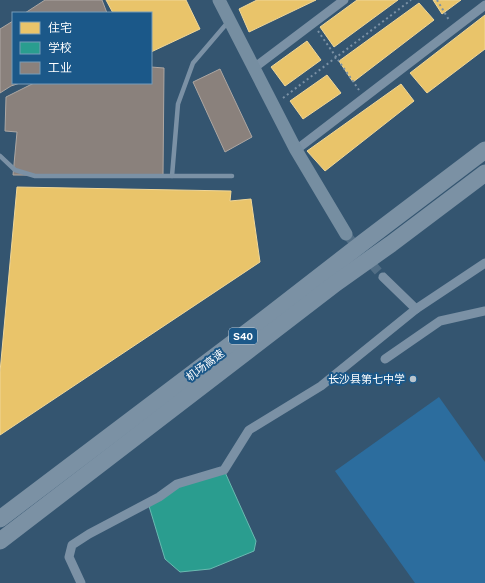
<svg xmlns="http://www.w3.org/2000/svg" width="485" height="583" viewBox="0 0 485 583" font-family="'Public Sans','Noto Sans SC',sans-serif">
	<rect width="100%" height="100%" fill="#345570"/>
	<polygon fill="#2c6d9e" points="439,397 485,462 485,583 415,583 335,471"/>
	<g fill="#e9c46a" stroke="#f0d697">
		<polygon points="106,0 186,0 200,29 151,52 151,13 113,13"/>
		<polygon points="257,0 316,0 249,32 239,9"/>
		<polygon points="357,0 398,0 334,47 320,27"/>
		<polygon points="433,0 461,0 442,14"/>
		<polygon points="419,3 434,20 353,82 339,61"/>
		<polygon points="485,15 485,49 427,93 410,73"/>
		<polygon points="307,41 321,60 285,86 271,67"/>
		<polygon points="327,75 341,93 303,119 290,101"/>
		<polygon points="401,84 414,101 325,171 307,151"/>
		<polygon points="17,187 231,191 230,201 251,199 260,262 0,435 0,372"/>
	</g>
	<polygon fill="#2a9d8f" stroke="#6abab1" points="224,470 256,541 254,551 210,569 180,572 165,559 149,506 177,484"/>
	<g fill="#8a817c" stroke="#ada7a3">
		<polygon points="45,0 102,0 107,13 25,13"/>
		<polygon points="13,21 13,83 20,83 11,86 0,93 0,29"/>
		<polygon points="151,67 164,68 163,176 13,175 17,132 5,131 6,97 34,83 151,83"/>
		<polygon points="220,69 252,137 225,152 193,82"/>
	</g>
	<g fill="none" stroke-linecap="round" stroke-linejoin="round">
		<polyline stroke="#526e85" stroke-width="9" stroke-dasharray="9 4.5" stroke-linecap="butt" points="346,234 383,277"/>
		<g stroke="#7b91a5" stroke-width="2" stroke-dasharray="2 3" stroke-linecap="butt">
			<polyline points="437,0 449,20"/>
			<polyline points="318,31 359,90"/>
			<polyline points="283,98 411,0"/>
		</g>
		<g stroke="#7b91a5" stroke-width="4.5">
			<polyline points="0,156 15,170 35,176 232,176"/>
			<polyline points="172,176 178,104 193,63 228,22"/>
		</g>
		<g stroke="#7b91a5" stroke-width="9">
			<polyline points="254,68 344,0"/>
			<polyline points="296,150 485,5"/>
			<polyline points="383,277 416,309"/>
			<polyline points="385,359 440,321 485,311"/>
			<polyline points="81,583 69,557 72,545 89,534 159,497 177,484 224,470 249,430 321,386 416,309 485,263"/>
		</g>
		<polyline stroke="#768ea1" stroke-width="13" points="219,0 296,150 346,234"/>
		<g stroke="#7b91a4" stroke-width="17">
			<polyline points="0,519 267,317 365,241 485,150"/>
			<polyline points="0,541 336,283 391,244 485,173"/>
		</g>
	</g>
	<circle fill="#b8c4cd" stroke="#1b5889" stroke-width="1.5" cx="413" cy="379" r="4"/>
	<g text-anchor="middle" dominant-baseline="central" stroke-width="4" stroke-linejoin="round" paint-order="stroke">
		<rect fill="#1b5889" stroke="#bbcddc" stroke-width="1" x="229" y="328" width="28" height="16" rx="3"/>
		<g font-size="10" font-weight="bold" fill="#fff">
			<text x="243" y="336">S40</text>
		</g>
		<g font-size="11" fill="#fff" stroke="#1b5889">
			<text transform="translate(205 365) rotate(-37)">机场高速</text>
		</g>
		<g font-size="11" fill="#fff" stroke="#1b5889" text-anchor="end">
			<text x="405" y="379">长沙县第七中学</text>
		</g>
	</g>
	<rect x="12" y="12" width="140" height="72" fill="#1b5889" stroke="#769bb8"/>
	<rect x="20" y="22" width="20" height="12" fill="#e9c46a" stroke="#769bb8"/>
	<text x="48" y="32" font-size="12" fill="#ffffff">住宅</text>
	<rect x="20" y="42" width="20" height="12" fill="#2a9d8f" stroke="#769bb8"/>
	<text x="48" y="52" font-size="12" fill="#ffffff">学校</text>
	<rect x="20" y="62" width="20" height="12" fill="#8a817c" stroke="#769bb8"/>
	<text x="48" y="72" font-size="12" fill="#ffffff">工业</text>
</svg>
